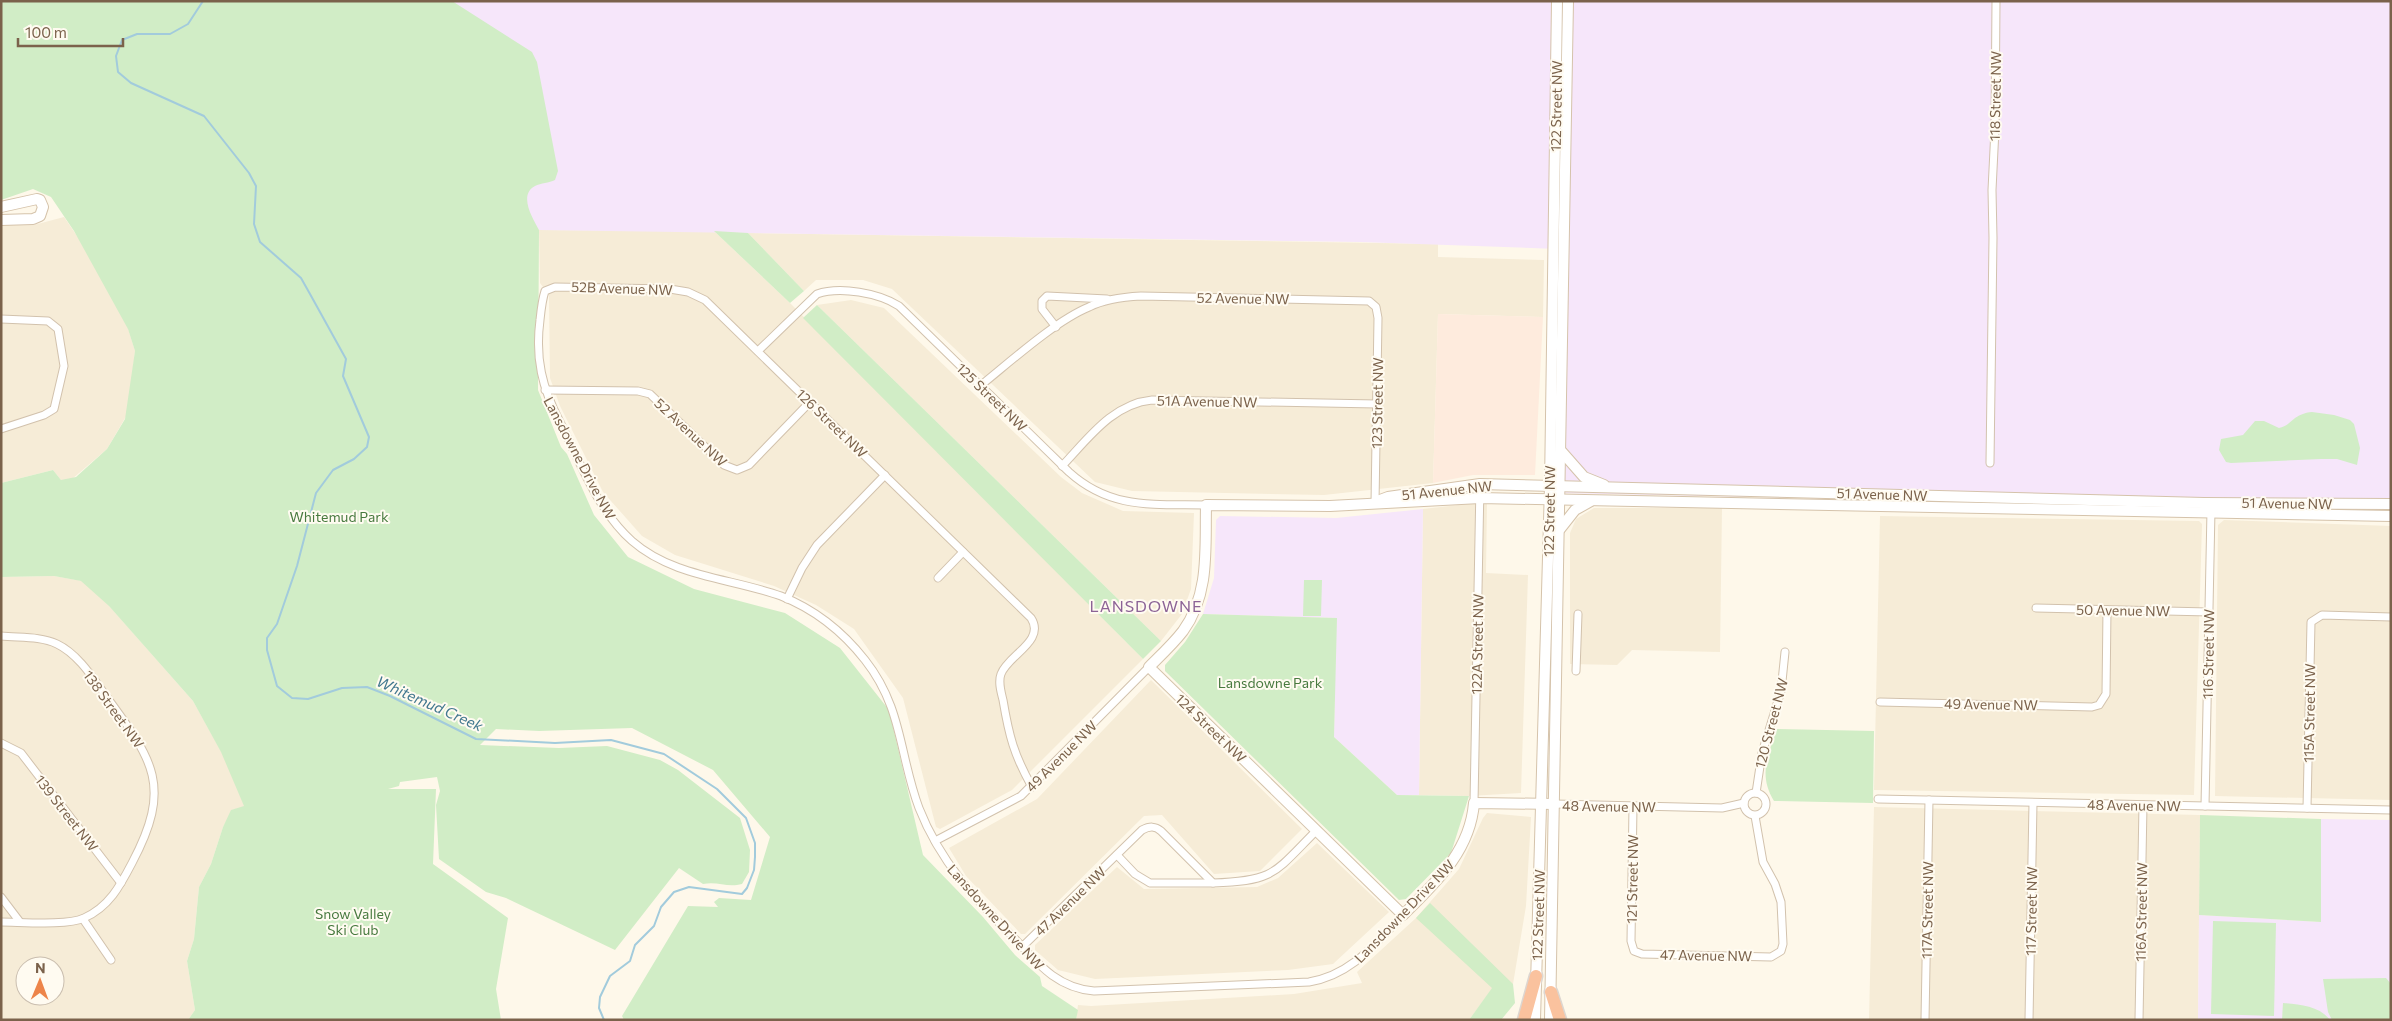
<svg xmlns="http://www.w3.org/2000/svg" width="2392" height="1021" viewBox="0 0 2392 1021" font-family="Commissioner,sans-serif">
	<rect width="100%" height="100%" fill="#fef8ea"/>
	<g fill="#f6ecd7" fill-rule="evenodd">
		<polygon points="64,217 118,296 135,351 128,413 107,449 65,485 53,470 1,483 1,225 34,225"/>
		<polygon points="539,230 714,231 790,303 1143,659 1012,790 940,829 936,827 903,698 854,629 816,605 774,586 675,555 642,536 603,492 560,406 550,378 549,295 540,283"/>
		<polygon points="748,233 1438,244 1438,257 1544,260 1543,317 1438,314 1433,483 1324,495 1132,491 1095,482 892,289 863,280 816,280 804,291"/>
		<polygon points="851,300 884,308 1061,477 1082,493 1123,511 1194,513 1191,589 1182,614 1161,641 817,305"/>
		<polygon points="1467,504 1487,504 1486,573 1528,575 1521,793 1469,796 1419,795 1423,509"/>
		<polygon points="1594,508 1722,508 1720,652 1632,650 1617,665 1570,664 1570,533 1576,519"/>
		<polygon points="1880,516 2199,521 2202,524 2194,795 1874,790"/>
		<polygon points="2224,520 2391,526 2391,800 2215,796 2218,525"/>
		<path d="M54 576 88 582 193 701 240 785 246 806 232 810 223 827 211 864 199 887 194 939 187 961 195 1010 188 1020H1V577ZM25 966H55V996H25Z"/>
		<polygon points="1151,680 1302,829 1260,871 1214,874 1162,815 1144,816 1025,934 1021,934 966,876 949,848 1037,799"/>
		<polygon points="1874,807 2200,815 2198,1020 1869,1020"/>
		<polygon points="1487,813 1531,817 1526,906 1513,984 1492,989 1469,1020 1076,1020 1078,1005 1091,1006 1294,994 1362,983 1357,972 1416,918 1459,869 1483,818"/>
		<polygon points="1317,843 1389,912 1333,964 1288,970 1095,979 1058,970 1035,950 1035,945 1117,867 1144,889 1257,887 1278,878"/>
	</g>
	<polygon fill="#feebdd" points="1438,314 1543,317 1535,475 1473,475 1433,483"/>
	<g fill="#f6e6fa">
		<polygon points="344,1 2391,1 2391,510 1555,493 1558,249 1361,242 539,230"/>
		<polygon points="1423,509 1419,795 1397,795 1334,737 1336,618 1203,614 1214,578 1216,520 1220,516 1336,518"/>
		<polygon points="2321,819 2391,820 2391,1020 2198,1020 2199,915 2321,922"/>
	</g>
	<g fill="#d1edc6">
		<path d="M1 1H452L532 52 537 62 558 171 555 180C549 183 541 183 535 186 518 195 533 219 539 230L538 390 561 447 567 454 594 515 628 557 694 589 785 613 840 648 889 710 923 855 983 917 1015 955 1040 977 1042 986 1078 1010 1076 1020H624L622 1016 688 906 718 907 714 902 719 898 751 900 770 837 713 770 632 728 539 731 496 729 480 745 559 748 607 746 660 760 678 770 740 818 750 850 749 872 742 884C727 888 718 881 703 884L679 868 615 950 506 898 486 892 439 859 436 805 440 791 437 777 400 782 399 786 388 789H436L433 864 508 918 496 989 501 1020H188L195 1010 187 961 194 939 199 887 211 864 223 827 231 810 244 806 221 752 193 701 109 606 81 581 54 576 1 577V483L53 470 61 480 76 477 107 449 125 419 135 351 128 329 74 231 51 197 33 189 1 200Z"/>
		<polygon points="714,231 748,233 804,291 790,303"/>
		<polygon points="817,305 1161,641 1143,659 803,318"/>
		<path d="M2312 412 2334 415 2350 420 2354 424 2360 448 2357 465 2337 459H2321L2231 463 2226 462 2219 450 2221 439 2243 435 2255 421H2264L2279 428C2293 425 2292 414 2312 412Z"/>
		<polygon points="1304,580 1322,580 1321,616 1303,616"/>
		<polygon points="1203,614 1337,618 1334,737 1397,795 1469,796 1451,853 1406,899 1399,900 1165,671 1165,665 1185,642"/>
		<path d="M1777 729 1874 731 1873 803 1774 801C1758 775 1768 755 1777 729Z"/>
		<polygon points="2200,815 2321,819 2321,922 2199,915"/>
		<polygon points="1430,903 1513,984 1515,1003 1501,1020 1469,1020 1492,988 1416,918"/>
		<polygon points="2213,921 2276,923 2274,1016 2211,1014"/>
		<polygon points="2386,978 2391,984 2391,1020 2332,1020 2328,1012 2323,979"/>
		<path d="M2283 1003C2299 1004 2320 1006 2330 1020H2282Z"/>
	</g>
	<g fill="none" stroke-linecap="round" stroke-linejoin="round">
		<polyline stroke="#a2cbdc" stroke-width="2" points="203,1 188,24 170,34 137,34 122,40 116,56 118,72 131,83 204,116 249,173 256,186 254,224 260,242 301,278 310,294 346,359 343,376 369,437 367,447 354,459 333,470 316,493 297,566 277,624 267,638 267,650 277,686 292,698 308,699 342,688 367,687 390,696 476,739 555,743 611,740 664,754 717,789 746,818 755,843 755,857 754,870 747,888 742,894 689,887 674,892 661,907 654,926 635,945 630,961 610,976 600,997 599,1008 604,1020"/>
		<defs>
			<g id="street">
				<polyline points="1,319 48,321 58,329 64,366 54,409 44,415 1,429"/>
				<polyline points="1056,327 1042,309 1042,301 1047,296 1107,299"/>
				<path d="M758 351 817 294C840 286 879 293 899 306L1069 472C1111 510 1154 504 1206 505"/>
				<path d="M980 386C1010 362 1055 321 1089 307 1105 299 1123 297 1141 296L1369 301 1376 307 1378 318 1375 503"/>
				<polyline points="545,390 638,391 650,394 724,465 737,470 749,465 810,402"/>
				<polyline points="1990,463 1993,238 1992,190 1995,129 1996,1"/>
				<path d="M1062 466C1088 439 1112 404 1152 400L1377 404"/>
				<polyline points="938,578 963,552"/>
				<polyline points="787,599 802,568 817,545 885,475"/>
				<polyline points="2036,608 2209,612"/>
				<path d="M1 636C20 638 40 636 57 644 78 654 93 678 106 696 153 760 173 786 132 863 120 886 109 907 84 918 67 926 21 922 1 922"/>
				<polyline points="1576,671 1578,614"/>
				<polyline points="1880,702 2092,707 2099,705 2106,694 2107,610"/>
				<polyline points="1,743 21,753 121,883"/>
				<path d="M1032 787C1014 755 1009 736 1003 700 1001 692 998 682 1001 674 1008 655 1046 641 1031 618L705 300 688 292 670 289 555 287 545 291C542 300 541 310 540 320 535 358 542 388 560 422 580 462 598 511 632 541 673 577 731 578 781 596 814 609 843 632 865 660 903 708 899 755 919 808 940 862 976 900 1016 940 1039 965 1058 988 1094 991L1309 982C1351 975 1374 945 1403 915"/>
				<circle cx="1755" cy="804" r="11"/>
				<polyline points="1756,793 1762,753 1781,691 1785,652"/>
				<polyline points="1878,799 2391,810"/>
				<polyline points="1474,803 1480,484"/>
				<polyline points="1555,804 1722,808 1744,803"/>
				<polyline points="1633,806 1631,941 1634,951 1642,954 1771,957 1781,951 1783,944 1781,902 1775,884 1763,862 1755,816"/>
				<polyline points="2205,806 2211,510"/>
				<polyline points="2307,808 2311,622 2322,615 2391,617"/>
				<polyline points="935,841 1021,796 1149,667"/>
				<polyline points="1117,855 1135,874 1150,883 1213,883"/>
				<polyline points="1,897 20,922"/>
				<polyline points="83,919 111,960"/>
				<path d="M1022 947 1142 830C1150 826 1155 826 1161 831L1213 883C1275 881 1274 873 1316 831"/>
				<polyline points="1925,1020 1929,800"/>
				<polyline points="2029,1020 2033,803"/>
				<polyline points="2139,1020 2143,805"/>
			</g>
			<g id="secondary">
				<polyline points="1,207 37,199 40,200 43,207 40,216 33,219 1,220"/>
				<polyline points="1562,452 1584,477 1604,485"/>
				<polyline points="1380,500 1388,497 1480,484 2204,503 2391,504"/>
				<polyline points="1560,529 1575,510 1591,501"/>
				<path d="M1555 804 1474 803C1470 852 1435 883 1403 915L1149 667C1160 656 1173 644 1183 631 1210 594 1205 548 1206 505L1330 506 1480 498 2391 516"/>
				<polyline points="1535,1020 1550,486 1557,1"/>
				<polyline points="1550,1020 1568,1"/>
			</g>
			<g id="highway">
				<polyline points="1551,992 1560,1020"/>
				<polyline points="1524,1020 1536,976"/>
			</g>
		</defs>
		<use href="#street" stroke="#d2c2ad" stroke-width="9"/>
		<use href="#secondary" stroke="#d5c3ab" stroke-width="12"/>
		<use href="#highway" stroke="#ddd6d0" stroke-width="15"/>
		<use href="#street" stroke="#fff" stroke-width="7"/>
		<use href="#secondary" stroke="#fff" stroke-width="10"/>
		<use href="#highway" stroke="#fac29e" stroke-width="12"/>
	</g>
	<g text-anchor="middle" dominant-baseline="central" stroke-width="4" stroke-linejoin="round" paint-order="stroke">
		<g font-size="14" fill="#7b624b" stroke="#fffbf1">
			<text transform="translate(1995 96) rotate(-89)">118 Street NW</text>
			<text transform="translate(1556 106) rotate(-89)">122 Street NW</text>
			<text transform="translate(622 288) rotate(2)">52B Avenue NW</text>
			<text transform="translate(1243 298) rotate(1)">52 Avenue NW</text>
			<text transform="translate(992 397) rotate(44)">125 Street NW</text>
			<text transform="translate(1207 401) rotate(1)">51A Avenue NW</text>
			<text transform="translate(1377 403) rotate(-89)">123 Street NW</text>
			<text transform="translate(832 423) rotate(44)">126 Street NW</text>
			<text transform="translate(691 432) rotate(43)">52 Avenue NW</text>
			<text transform="translate(580 458) rotate(62)">Lansdowne Drive NW</text>
			<text transform="translate(1447 490) rotate(-6)">51 Avenue NW</text>
			<text transform="translate(1882 494) rotate(2)">51 Avenue NW</text>
			<text transform="translate(2287 503) rotate(1)">51 Avenue NW</text>
			<text transform="translate(1549 511) rotate(-89)">122 Street NW</text>
			<text transform="translate(2123 610) rotate(1)">50 Avenue NW</text>
			<text transform="translate(1477 644) rotate(-89)">122A Street NW</text>
			<text transform="translate(2208 654) rotate(-89)">116 Street NW</text>
			<text transform="translate(1991 704) rotate(1)">49 Avenue NW</text>
			<text transform="translate(114 709) rotate(54)">138 Street NW</text>
			<text transform="translate(2309 713) rotate(-89)">115A Street NW</text>
			<text transform="translate(1771 723) rotate(-75)">120 Street NW</text>
			<text transform="translate(1211 728) rotate(44)">124 Street NW</text>
			<text transform="translate(1061 756) rotate(-45)">49 Avenue NW</text>
			<text transform="translate(2134 805) rotate(1)">48 Avenue NW</text>
			<text transform="translate(1609 806) rotate(1)">48 Avenue NW</text>
			<text transform="translate(67 813) rotate(52)">139 Street NW</text>
			<text transform="translate(1632 879) rotate(-89)">121 Street NW</text>
			<text transform="translate(1070 901) rotate(-44)">47 Avenue NW</text>
			<text transform="translate(1927 910) rotate(-89)">117A Street NW</text>
			<text transform="translate(1404 911) rotate(-46)">Lansdowne Drive NW</text>
			<text transform="translate(2031 911) rotate(-89)">117 Street NW</text>
			<text transform="translate(2141 912) rotate(-89)">116A Street NW</text>
			<text transform="translate(1538 915) rotate(-88)">122 Street NW</text>
			<text transform="translate(996 917) rotate(48)">Lansdowne Drive NW</text>
			<text transform="translate(1706 955) rotate(1)">47 Avenue NW</text>
		</g>
		<g font-size="14" fill="#487a3f" stroke="#fffbf1">
			<text x="339" y="516">Whitemud Park</text>
			<text x="1270" y="682">Lansdowne Park</text>
			<text x="353" y="913">Snow Valley<tspan x="353" dy="16">Ski Club</tspan></text>
		</g>
		<g font-size="15" font-style="italic" fill="#42788f" stroke="#fffbf1">
			<text transform="translate(430 703) rotate(24)">Whitemud Creek</text>
		</g>
		<g font-size="16" letter-spacing="1" fill="#8c6396" stroke="#fffbf1">
			<text x="1146" y="605">LANSDOWNE</text>
		</g>
	</g>
	<rect width="2392" height="1021" fill="none" stroke="#7b624b" stroke-width="5"/>
	<g transform="translate(40 981) rotate(1)"><circle r="24" fill="#fffbf1" stroke="#cabeaf"/>
	<path d="M0-4L9 19L0 12L-9 19Z" fill="#ed8449"/>
	<text y="-8" font-size="14" font-weight="bold" text-anchor="middle" fill="#7b624b">N</text>
	</g>
	<path d="M18 38v8h105v-8" fill="none" stroke="#7b624b" stroke-width="2.5"/>
	<text x="25" y="38" font-size="15" fill="#7b624b" stroke="#fffbf1" stroke-width="4" paint-order="stroke">100 m</text>
</svg>
